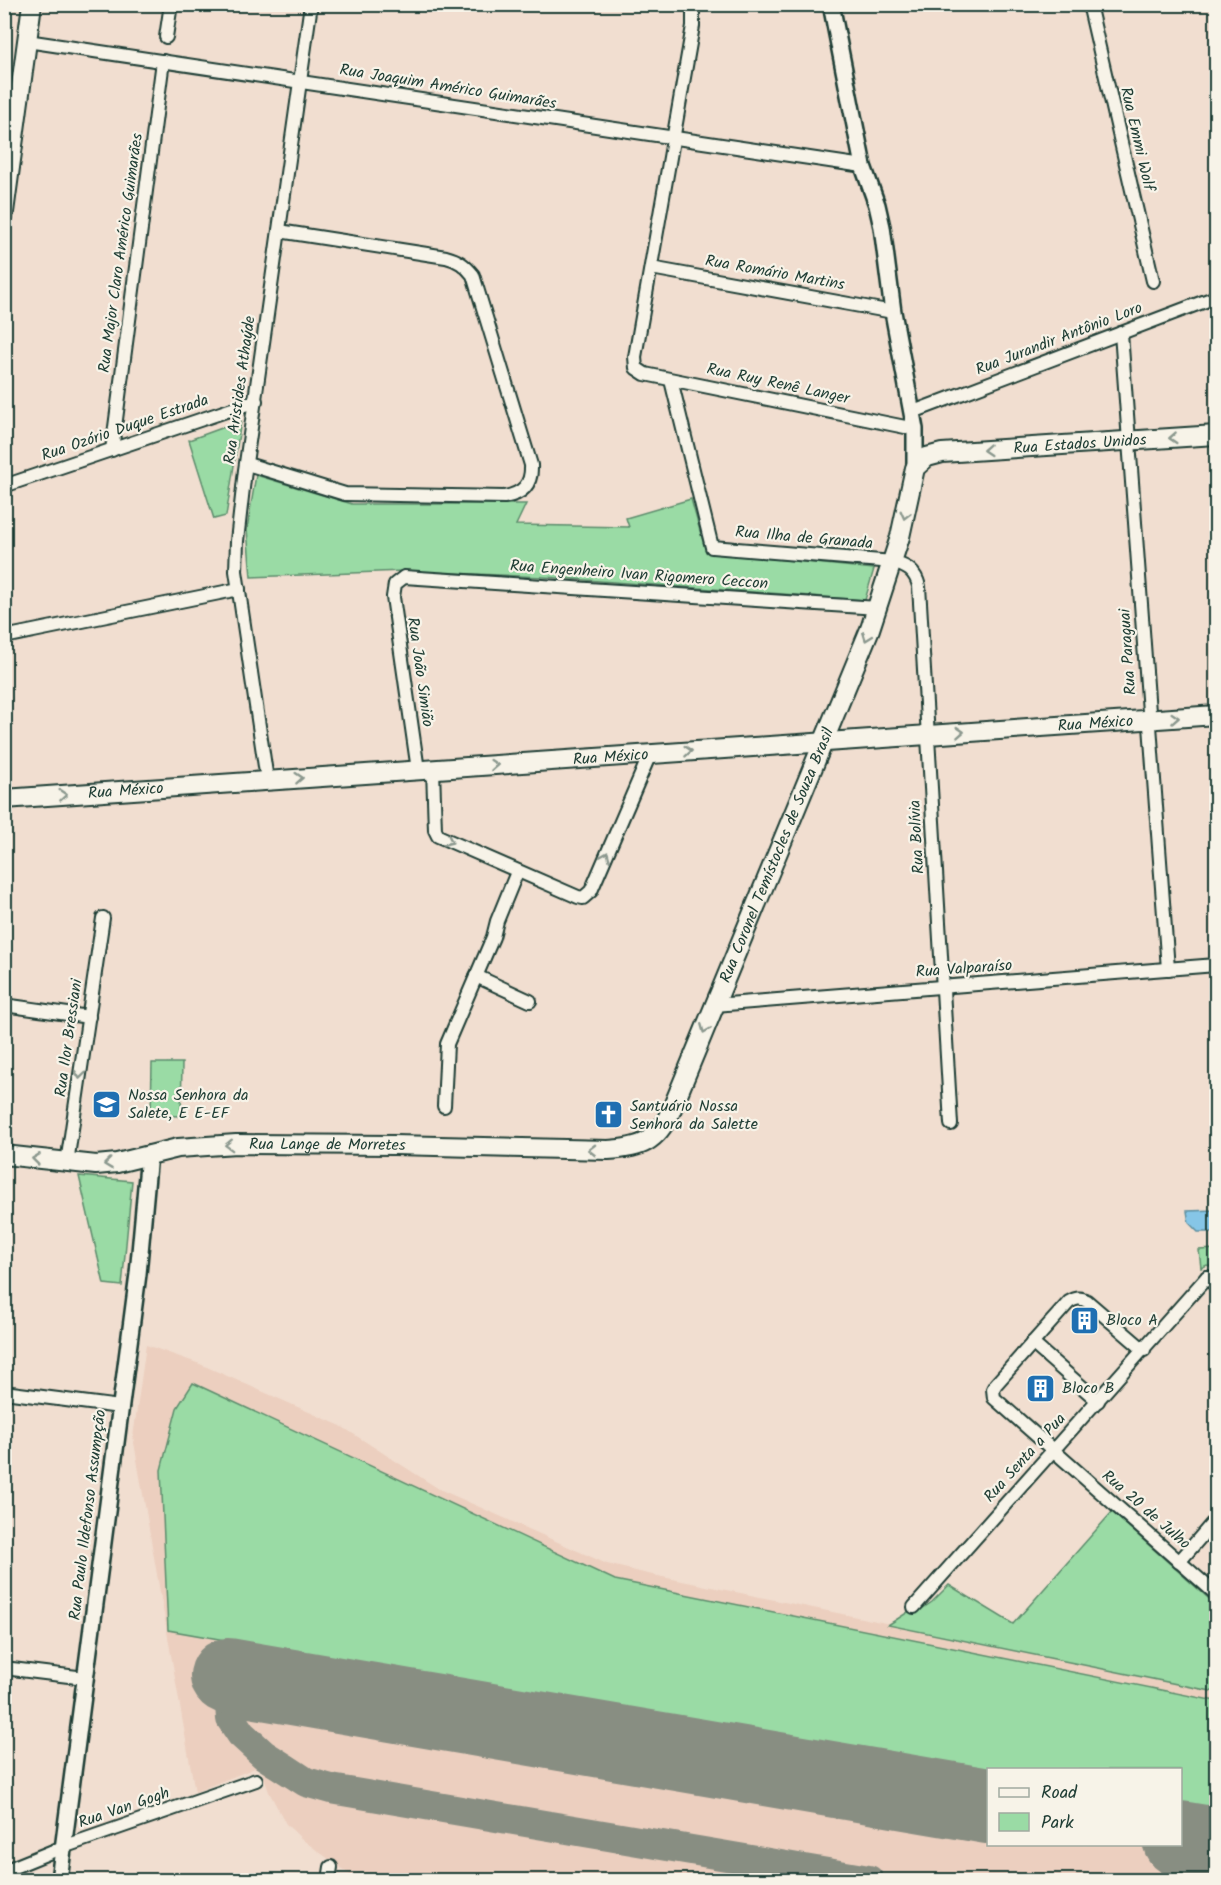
<svg xmlns="http://www.w3.org/2000/svg" width="1221" height="1885" viewBox="0 0 1221 1885" font-family="Kalam,sans-serif">
	<rect width="100%" height="100%" fill="#f1ded0"/>
	<filter id="ink" filterUnits="userSpaceOnUse"><feTurbulence type="fractalNoise" baseFrequency=".0167" numOctaves="2"/><feDisplacementMap in="SourceGraphic" scale="12" xChannelSelector="R" yChannelSelector="G"/><feConvolveMatrix kernelMatrix="1 2 1 2 8 2 1 2 1" color-interpolation-filters="sRGB"/></filter>
	<g filter="url(#ink)">
		<path fill="#eccfbf" fill-rule="evenodd" d="M146 1345 200 1364 341 1426 439 1489 607 1564 648 1574 1216 1691V1880H357L303 1840 286 1824 269 1792 260 1766 195 1792 133 1437ZM988 1770H1180V1844H988Z"/>
		<g fill="#9adba5" stroke="#5c8c6c" stroke-width="1.5">
			<polygon points="241,421 226,516 214,519 189,440"/>
			<polygon points="256,475 352,504 526,504 516,525 629,527 626,518 691,499 706,552 874,569 865,600 544,577 403,571 251,577 247,529"/>
			<polygon points="152,1063 182,1063 181,1116 151,1115"/>
			<polygon points="79,1176 132,1181 122,1286 104,1284"/>
			<polygon points="1216,1249 1216,1268 1207,1265 1201,1268 1199,1250"/>
			<polygon points="193,1383 615,1580 1216,1701 1216,1815 1181,1809 1180,1770 988,1770 988,1775 168,1630 161,1470 177,1408"/>
			<polygon points="1112,1512 1216,1605 1216,1692 888,1625 908,1612 920,1610 932,1602 949,1585 1013,1624"/>
		</g>
		<polygon fill="#86c6e7" stroke="#5d8f9f" stroke-width="1.5" points="1216,1210 1216,1232 1198,1232 1189,1223 1187,1211"/>
		<g fill="none" stroke-linecap="round" stroke-linejoin="round">
			<polyline stroke="#888e82" stroke-width="30" points="228,1676 231,1719 241,1734 264,1755 286,1769 306,1782 331,1789 869,1880"/>
			<g stroke="#888e82" stroke-width="76">
				<polyline points="228,1676 988,1806"/>
				<polyline points="1180,1839 1216,1845"/>
			</g>
			<defs>
				<g id="minor">
					<polyline points="693,4 693,26 635,357 636,368 645,374 915,429"/>
					<polyline points="1089,4 1153,281"/>
					<polyline points="166,37 171,4"/>
					<polyline points="27,41 863,166"/>
					<polyline points="651,268 893,312"/>
					<polyline points="1121,333 1168,969"/>
					<path d="M671 380 712 547 893 562C908 567 915 571 919 586L951 1124"/>
					<polyline points="913,412 1216,297"/>
					<polyline points="112,450 163,61"/>
					<path d="M247 464 345 494 504 497C523 494 532 484 531 465L473 275C465 265 458 260 446 257L279 231"/>
					<polyline points="4,486 256,401"/>
					<polyline points="4,637 239,589"/>
					<polyline points="433,769 435,830 438,836 578,897 583,898 591,891 650,754"/>
					<polyline points="418,770 393,597 395,584 404,577 878,608"/>
					<polyline points="267,780 236,571 237,541 245,470 311,4"/>
					<polyline points="476,976 530,1001"/>
					<polyline points="4,1005 89,1017"/>
					<polyline points="715,1005 1216,965"/>
					<polyline points="444,1106 447,1044 493,937 497,921 517,872"/>
					<polyline points="67,1163 103,918"/>
					<polyline points="1207,1277 1216,1286"/>
					<polyline points="1032,1343 1098,1401"/>
					<path d="M1144 1350 1087 1301C1080 1297 1076 1298 1069 1302L996 1384 993 1389 994 1398 1216 1594"/>
					<polyline points="4,1392 120,1407"/>
					<polyline points="1179,1562 1216,1519"/>
					<polyline points="914,1607 1207,1277"/>
					<polyline points="4,1668 85,1678"/>
					<polyline points="4,1871 63,1847 256,1780"/>
					<polyline points="329,1880 331,1867"/>
				</g>
				<g id="tertiary">
					<polyline points="831,4 863,166 877,205 882,227 893,312 915,429 915,468"/>
					<polyline points="59,1880 138,1274 149,1154"/>
				</g>
				<g id="secondary">
					<polyline points="4,212 32,4"/>
					<path id="s1" d="M4 799 1216 715"/>
					<path id="s2" d="M4 1155 96 1165 117 1163 178 1148 236 1144 394 1145 608 1150C641 1148 657 1142 671 1111L870 629 900 537 915 468 927 457 942 453 1216 435"/>
				</g>
			</defs>
			<use href="#minor" stroke="#1f3d34" stroke-width="16"/>
			<use href="#tertiary" stroke="#1f3d34" stroke-width="20"/>
			<use href="#secondary" stroke="#1f3d34" stroke-width="22"/>
			<use href="#minor" stroke="#f7f3e8" stroke-width="12"/>
			<use href="#tertiary" stroke="#f7f3e8" stroke-width="15"/>
			<use href="#secondary" stroke="#f7f3e8" stroke-width="18"/>
		</g>
		<defs><path id="oneway-chevron" d="M-2-3.5L2.5 0L-2 3.5" fill="none" stroke-width="1.6" stroke-linecap="round" stroke-linejoin="round" transform="scale(1.5)"/></defs>
		<g stroke="#8b988e">
			<use href="#oneway-chevron" transform="translate(1173 438) rotate(176)"/>
			<use href="#oneway-chevron" transform="translate(987 450) rotate(176)"/>
			<use href="#oneway-chevron" transform="translate(905 515) rotate(104)"/>
			<use href="#oneway-chevron" transform="translate(867 637) rotate(111)"/>
			<use href="#oneway-chevron" transform="translate(1175 718) rotate(-4)"/>
			<use href="#oneway-chevron" transform="translate(960 732) rotate(-4)"/>
			<use href="#oneway-chevron" transform="translate(688 751) rotate(-4)"/>
			<use href="#oneway-chevron" transform="translate(494 765) rotate(-4)"/>
			<use href="#oneway-chevron" transform="translate(299 778) rotate(-4)"/>
			<use href="#oneway-chevron" transform="translate(63 795) rotate(-4)"/>
			<use href="#oneway-chevron" transform="translate(449 841) rotate(25)"/>
			<use href="#oneway-chevron" transform="translate(606 856) rotate(-67)"/>
			<use href="#oneway-chevron" transform="translate(705 1029) rotate(112)"/>
			<use href="#oneway-chevron" transform="translate(80 1075) rotate(98)"/>
			<use href="#oneway-chevron" transform="translate(229 1145) rotate(178)"/>
			<use href="#oneway-chevron" transform="translate(592 1150) rotate(-179)"/>
			<use href="#oneway-chevron" transform="translate(36 1159) rotate(-173)"/>
			<use href="#oneway-chevron" transform="translate(108 1164) rotate(173)"/>
		</g>
	</g>
	<defs>
		<symbol id="school-square" viewBox="-11 -11 22 22"><rect x="-9" y="-9" width="18" height="18" rx="4" fill="#1f6fb2" stroke="#f7f3e8"/><path d="M0-5L7-2L0 1L-7-2ZM-4 1L0 2.5L4 1V4Q0 6-4 4Z" fill="#fff"/></symbol>
		<symbol id="church-square" viewBox="-11 -11 22 22"><rect x="-9" y="-9" width="18" height="18" rx="4" fill="#1f6fb2" stroke="#f7f3e8"/><path d="M-1.2-6h2.4v3.5h3.3v2.4h-3.3V6h-2.4V-.1h-3.3v-2.4h3.3Z" fill="#fff"/></symbol>
		<symbol id="building-square" viewBox="-11 -11 22 22"><rect x="-9" y="-9" width="18" height="18" rx="4" fill="#1f6fb2" stroke="#f7f3e8"/><path d="M-4-6H4V6H1V3H-1V6H-4ZM-2.5-4.3h1.7v1.8h-1.7ZM.8-4.3h1.7v1.8H.8ZM-2.5-1h1.7V.8h-1.7ZM.8-1h1.7V.8H.8Z" fill="#fff"/></symbol>
	</defs>
	<g fill-rule="evenodd">
		<use href="#school-square" x="90" y="1088" width="33" height="33"/>
		<use href="#church-square" x="592" y="1098" width="33" height="33"/>
		<use href="#building-square" x="1068" y="1304" width="33" height="33"/>
		<use href="#building-square" x="1024" y="1372" width="33" height="33"/>
	</g>
	<g text-anchor="middle" dominant-baseline="central" stroke-width="4.5" stroke-linejoin="round" paint-order="stroke">
		<g font-size="16" fill="#1f3d34" stroke="#f7f3e8">
			<text transform="translate(448 87) rotate(9)">Rua Joaquim Américo Guimarães</text>
			<text transform="translate(1137 139) rotate(77)">Rua Emmi Wolf</text>
			<text transform="translate(121 253) rotate(-82)">Rua Major Claro Américo Guimarães</text>
			<text transform="translate(775 273) rotate(10)">Rua Romário Martins</text>
			<text transform="translate(1059 339) rotate(-21)">Rua Jurandir Antônio Loro</text>
			<text transform="translate(778 384) rotate(12)">Rua Ruy Renê Langer</text>
			<text transform="translate(240 390) rotate(-82)">Rua Aristides Athaýde</text>
			<text transform="translate(125 428) rotate(-19)">Rua Ozório Duque Estrada</text>
			<text stroke="none"><textPath href="#s2" startOffset="1545">Rua Estados Unidos</textPath></text>
			<text transform="translate(804 538) rotate(5)">Rua Ilha de Granada</text>
			<text transform="translate(639 575) rotate(4)">Rua Engenheiro Ivan Rigomero Ceccon</text>
			<text transform="translate(1128 652) rotate(-94)">Rua Paraguai</text>
			<text transform="translate(420 672) rotate(82)">Rua João Simião</text>
			<text stroke="none"><textPath href="#s1" startOffset="1094">Rua México</textPath></text>
			<text stroke="none"><textPath href="#s1" startOffset="608">Rua México</textPath></text>
			<text stroke="none"><textPath href="#s1" startOffset="122">Rua México</textPath></text>
			<text transform="translate(917 837) rotate(-93)">Rua Bolívia</text>
			<text stroke="none"><textPath href="#s2" startOffset="963">Rua Coronel Temístocles de Souza Brasil</textPath></text>
			<text transform="translate(964 969) rotate(-4)">Rua Valparaíso</text>
			<text transform="translate(69 1038) rotate(-82)">Rua Ilor Bressiani</text>
			<text stroke="none"><textPath href="#s2" startOffset="326">Rua Lange de Morretes</textPath></text>
			<text transform="translate(1025 1458) rotate(-48)">Rua Senta a Pua</text>
			<text transform="translate(1146 1510) rotate(41)">Rua 20 de Julho</text>
			<text transform="translate(88 1515) rotate(-83)">Rua Paulo Ildefonso Assumpção</text>
			<text transform="translate(124 1808) rotate(-19)">Rua Van Gogh</text>
		</g>
		<g font-size="16" fill="#1f3d34" stroke="#f7f3e8" text-anchor="start">
			<text x="128" y="1095">Nossa Senhora da<tspan x="128" dy="18">Salete, E E-EF</tspan></text>
			<text x="630" y="1106">Santuário Nossa<tspan x="630" dy="18">Senhora da Salette</tspan></text>
			<text x="1106" y="1320">Bloco A</text>
			<text x="1062" y="1388">Bloco B</text>
		</g>
	</g>
	<rect width="1221" height="1885" fill="none" stroke="#f7f3e8" stroke-width="24"/>
	<rect x="12" y="12" width="1197" height="1861" fill="none" stroke="#1f3d34" stroke-width="2" filter="url(#ink)"/>
	<rect x="987" y="1768" width="195" height="78" fill="#f7f3e8" stroke="#a1aaa0" stroke-width="1.5"/>
	<rect x="999" y="1788" width="30" height="9" fill="#f7f3e8" stroke="#a1aaa0" stroke-width="1.5"/>
	<text x="1041" y="1798" font-size="18" fill="#1f3d34">Road</text>
	<rect x="999" y="1813" width="30" height="18" fill="#9adba5" stroke="#a1aaa0" stroke-width="1.5"/>
	<text x="1041" y="1828" font-size="18" fill="#1f3d34">Park</text>
</svg>
